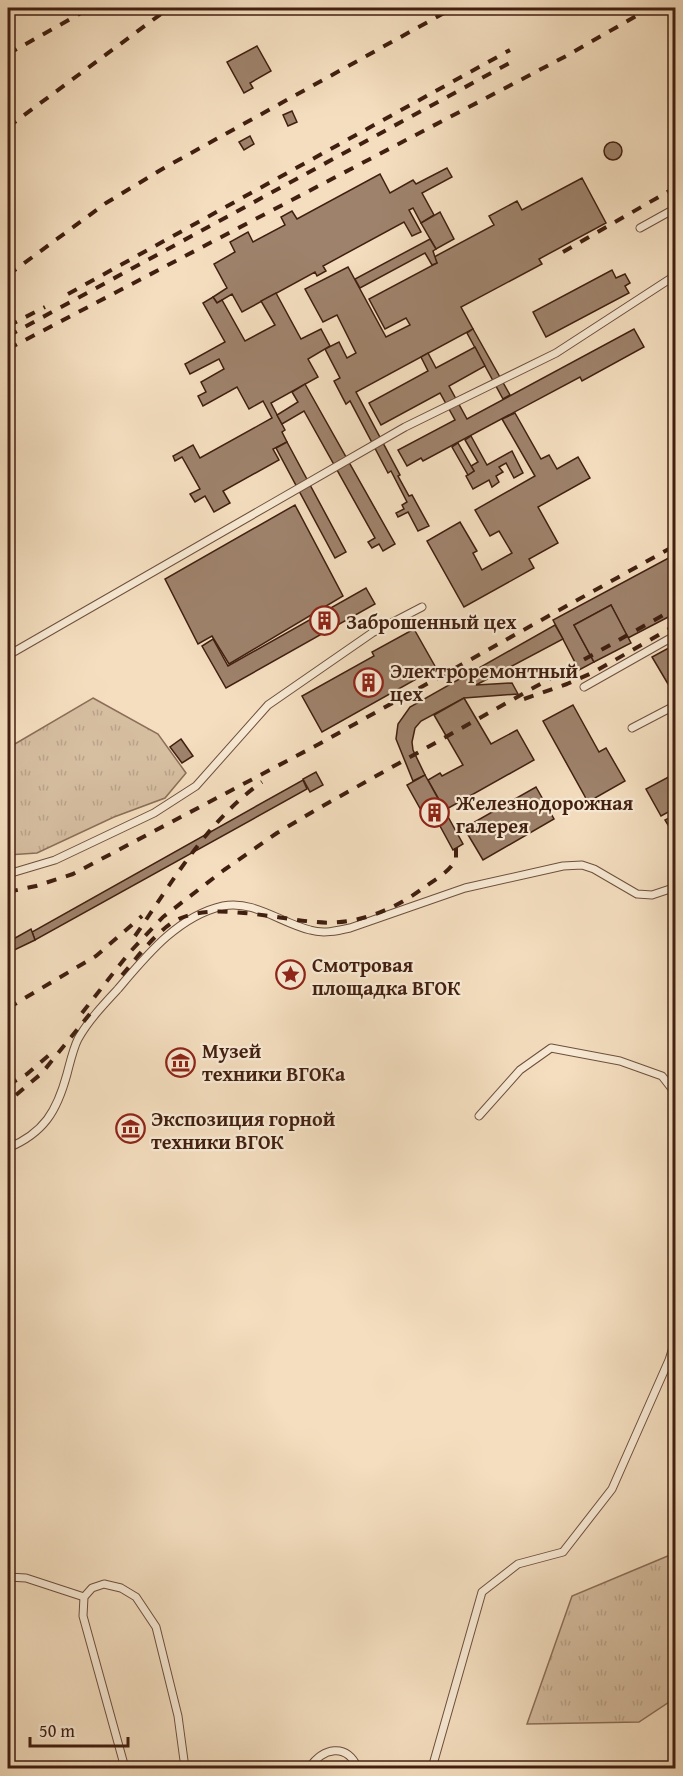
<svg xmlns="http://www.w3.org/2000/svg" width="683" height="1776" viewBox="0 0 683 1776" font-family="'Gentium Book Plus',serif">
	<defs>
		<pattern id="grass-tufts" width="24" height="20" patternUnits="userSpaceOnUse" patternTransform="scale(1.5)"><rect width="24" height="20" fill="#d6bea1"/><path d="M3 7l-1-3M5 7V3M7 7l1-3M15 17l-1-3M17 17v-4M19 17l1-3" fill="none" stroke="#b9a38a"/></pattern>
	</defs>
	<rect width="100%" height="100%" fill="#f4debf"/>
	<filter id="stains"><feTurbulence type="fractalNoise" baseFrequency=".00333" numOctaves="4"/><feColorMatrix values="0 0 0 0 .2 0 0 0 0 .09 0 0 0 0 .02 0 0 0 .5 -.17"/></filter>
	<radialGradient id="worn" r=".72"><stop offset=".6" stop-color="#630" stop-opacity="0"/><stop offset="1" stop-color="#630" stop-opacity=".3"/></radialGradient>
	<g fill="url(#grass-tufts)" stroke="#8c6e58" stroke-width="1.5">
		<polygon points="93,698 158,734 186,773 165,798 114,817 37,853 8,855 8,748"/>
		<polygon points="675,1553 675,1698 639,1722 527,1724 572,1596"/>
	</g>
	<g fill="#9e826b" stroke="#411f10" stroke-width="1.5">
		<polygon points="257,46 271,71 250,83 253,88 244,93 227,62"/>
		<polygon points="292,111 297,122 288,126 283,115"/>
		<polygon points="250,136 254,144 244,150 239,142"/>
		<circle cx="613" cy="151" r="9"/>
		<polygon points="447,168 452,177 422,193 434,215 421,223 413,208 409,210 421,232 412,236 404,222 323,266 326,271 317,276 315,272 242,312 232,294 217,303 213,297 227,288 214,264 235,252 230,242 248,232 253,242 285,225 281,217 292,211 297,219 380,174 390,193 413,180 416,184"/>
		<polygon points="582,178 606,223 539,259 542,264 461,307 473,329 356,392 400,475 398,476 409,496 412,495 429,526 418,531 408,512 398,517 396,513 404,509 402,505 407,502 391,471 388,473 350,401 346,404 334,381 340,378 325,349 339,342 347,358 356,353 337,315 323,322 305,289 348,267 386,337 410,325 406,318 385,329 369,299 437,263 434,257 494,225 489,216 517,201 522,210"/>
		<polygon points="440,212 454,239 436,249 421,223"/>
		<polygon points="430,239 436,249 433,251 437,263 432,265 425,253 360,288 355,279"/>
		<polygon points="612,270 616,278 625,274 630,283 625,286 629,293 546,337 533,312"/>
		<polygon points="276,293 301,339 321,329 330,346 308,359 318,377 271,403 285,430 282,432 287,442 273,449 279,460 223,491 230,503 214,512 205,496 195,502 190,494 200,489 182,457 175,461 173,456 193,445 200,458 272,418 263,401 249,409 237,387 203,406 198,396 206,392 201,382 224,369 219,359 190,374 185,364 225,342 203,303 213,297 217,303 222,300 245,341 275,325 261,301"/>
		<polygon points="473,329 510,395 503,399 467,333"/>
		<polygon points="634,329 644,347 582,381 580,377 423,461 421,458 407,466 398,450 455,420 440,393 381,425 369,403 428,371 421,357 428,353 436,368 475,347 485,366 449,386 467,419"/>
		<polygon points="305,384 395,544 383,551 379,544 372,548 368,542 375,538 304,411 282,424 277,415 298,402 292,392"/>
		<polygon points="515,413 541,459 549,455 557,469 578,457 590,478 538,507 558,543 529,559 534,568 464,607 427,541 460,522 477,551 473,553 482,570 512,553 499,531 490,536 475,510 535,476 502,419"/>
		<polygon points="471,436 487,465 512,451 523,473 514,478 506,463 499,467 503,472 496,476 499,482 492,487 489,480 473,489 466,476 474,471 471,466 478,462 465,440"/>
		<polygon points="287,442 346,552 335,558 276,448"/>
		<polygon points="458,443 474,471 468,475 452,447"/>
		<polygon points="295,505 343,596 229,664 212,636 198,644 165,579"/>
		<polygon points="676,554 676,613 628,638 611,605 574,625 594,662 579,670 553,620"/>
		<polygon points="366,588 375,604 226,688 202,646 213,639 228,666"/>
		<polygon points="611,605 631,643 594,662 574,625"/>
		<polygon points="555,625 563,639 476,685 512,683 518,694 464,698 421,721 415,728 412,742 413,750 425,775 413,781 396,739 398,724 410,707"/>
		<polygon points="414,629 436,668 322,732 302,696 374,656 372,652"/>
		<polygon points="676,644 676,680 668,684 652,657"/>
		<polygon points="464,698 491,744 517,730 534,760 445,810 428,780 440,773 442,776 463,765 434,715"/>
		<polygon points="573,705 599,752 606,748 625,781 588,802 543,721"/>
		<polygon points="181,739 193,756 182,763 170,747"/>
		<polygon points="316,772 323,785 310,792 303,779"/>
		<polygon points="676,773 676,838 665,820 673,816 670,811 661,816 646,789"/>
		<polygon points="425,775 463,844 453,850 434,815 426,819 407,785"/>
		<polygon points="303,780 307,789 35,940 32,932"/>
		<polygon points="536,787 554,819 483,860 464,828"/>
		<polygon points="31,929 35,940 12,951 14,955 8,958 8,942"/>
	</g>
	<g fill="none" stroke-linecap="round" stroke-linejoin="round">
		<defs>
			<g id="service">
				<polyline points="640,228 676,208"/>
				<polyline points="8,652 12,653 405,427 556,353 676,275"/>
				<polyline points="584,687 676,635"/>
				<polyline points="632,728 676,705"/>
				<polyline points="8,874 55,860 154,813 196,786 268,705 372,633 422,607"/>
				<polyline points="479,1116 520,1070 551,1048 620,1061 662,1076 676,1094"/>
				<path d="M8 1148C44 1133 57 1111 67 1074 70 1063 73 1049 78 1039 88 1021 104 1004 118 989 146 956 178 916 223 906 254 900 281 923 310 930 323 934 337 931 350 928L465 888 563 866 582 865 594 869 637 894 652 895 676 887"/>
				<polyline points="8,1577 26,1578 84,1597"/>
				<polyline points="125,1768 83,1616 84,1597 92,1588 104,1584 121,1588 136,1597 156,1627 178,1716 185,1768"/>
				<path d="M309 1768C323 1748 346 1742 358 1768"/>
				<polyline points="432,1768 482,1592 518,1564 563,1552 612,1489 669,1360 676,1338"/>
			</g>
		</defs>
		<use href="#service" stroke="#6e4f3c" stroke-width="9"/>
		<use href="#service" stroke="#f8ead5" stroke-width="7"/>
		<g stroke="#411f10" stroke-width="4" stroke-dasharray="10 10" stroke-linecap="butt">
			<polyline points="8,54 90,8"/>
			<polyline points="8,127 169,8"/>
			<polyline points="563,252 676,187"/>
			<polyline points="8,275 106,203 164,168 453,8"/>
			<polyline points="68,294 510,50"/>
			<polyline points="8,326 45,307"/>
			<polyline points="8,336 515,60"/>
			<polyline points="8,349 568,55 650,8"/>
			<polyline points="524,699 567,684 594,672 676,625"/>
			<polyline points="8,892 36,886 73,874 319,744 676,545"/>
			<path d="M135 936C173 881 207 821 262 782"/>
			<path d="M122 975C137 958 159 927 181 918 201 910 223 911 244 913 268 915 292 920 316 922 354 926 392 911 422 889 434 880 450 872 456 859V848"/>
			<polyline points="8,1008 96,956 142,916"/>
			<polyline points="82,1013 129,953 163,917 224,870 277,833 319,808 676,608"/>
			<polyline points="8,1085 27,1074 49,1055"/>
			<polyline points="16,1095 42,1073 93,1010"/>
		</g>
	</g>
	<defs>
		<symbol id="building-ring" viewBox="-11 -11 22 22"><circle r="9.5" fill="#f8ead5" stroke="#8f2418" stroke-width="1.5"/><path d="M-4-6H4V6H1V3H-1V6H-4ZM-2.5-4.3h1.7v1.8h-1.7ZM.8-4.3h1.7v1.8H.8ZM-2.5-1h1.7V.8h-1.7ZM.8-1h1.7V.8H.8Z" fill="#8f2418"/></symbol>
		<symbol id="sight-ring" viewBox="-11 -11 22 22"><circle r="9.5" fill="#f8ead5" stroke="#8f2418" stroke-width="1.5"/><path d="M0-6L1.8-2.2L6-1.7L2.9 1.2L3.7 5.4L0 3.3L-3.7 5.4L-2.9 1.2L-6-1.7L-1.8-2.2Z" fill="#8f2418"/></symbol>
		<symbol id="museum-ring" viewBox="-11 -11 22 22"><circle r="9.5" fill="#f8ead5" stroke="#8f2418" stroke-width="1.5"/><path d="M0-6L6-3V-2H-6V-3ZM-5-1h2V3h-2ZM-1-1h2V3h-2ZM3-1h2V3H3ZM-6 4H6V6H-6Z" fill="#8f2418"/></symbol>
	</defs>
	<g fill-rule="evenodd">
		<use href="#building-ring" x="308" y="604" width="33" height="33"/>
		<use href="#building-ring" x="352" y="666" width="33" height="33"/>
		<use href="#building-ring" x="418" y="796" width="33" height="33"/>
		<use href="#sight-ring" x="274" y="958" width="33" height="33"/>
		<use href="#museum-ring" x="164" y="1046" width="33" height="33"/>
		<use href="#museum-ring" x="114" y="1112" width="33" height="33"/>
	</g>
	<g text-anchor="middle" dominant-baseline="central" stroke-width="4.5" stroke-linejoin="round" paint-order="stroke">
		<g font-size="20" font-weight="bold" fill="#411f10" stroke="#f8ead5" text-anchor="start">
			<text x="346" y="621">Заброшенный цех</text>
			<text x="390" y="670">Электроремонтный<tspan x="390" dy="23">цех</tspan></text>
			<text x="456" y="802">Железнодорожная<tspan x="456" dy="23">галерея</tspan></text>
			<text x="312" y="964">Смотровая<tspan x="312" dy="23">площадка ВГОК</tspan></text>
			<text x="202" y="1050">Музей<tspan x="202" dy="23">техники ВГОКа</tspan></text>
			<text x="151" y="1118">Экспозиция горной<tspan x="151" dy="23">техники ВГОК</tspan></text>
		</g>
	</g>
	<rect width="683" height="1776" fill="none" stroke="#f4debf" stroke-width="30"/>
	<rect x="9" y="9" width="665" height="1758" fill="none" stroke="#411f10" stroke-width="3"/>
	<rect x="15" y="15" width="653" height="1746" fill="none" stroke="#411f10" stroke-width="1.5"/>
	<path d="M30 1737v9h98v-9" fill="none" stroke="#411f10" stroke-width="3"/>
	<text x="39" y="1737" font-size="18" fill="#411f10" stroke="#f8ead5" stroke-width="4.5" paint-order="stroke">50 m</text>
	<rect width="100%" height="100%" filter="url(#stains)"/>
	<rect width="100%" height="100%" fill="url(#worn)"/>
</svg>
